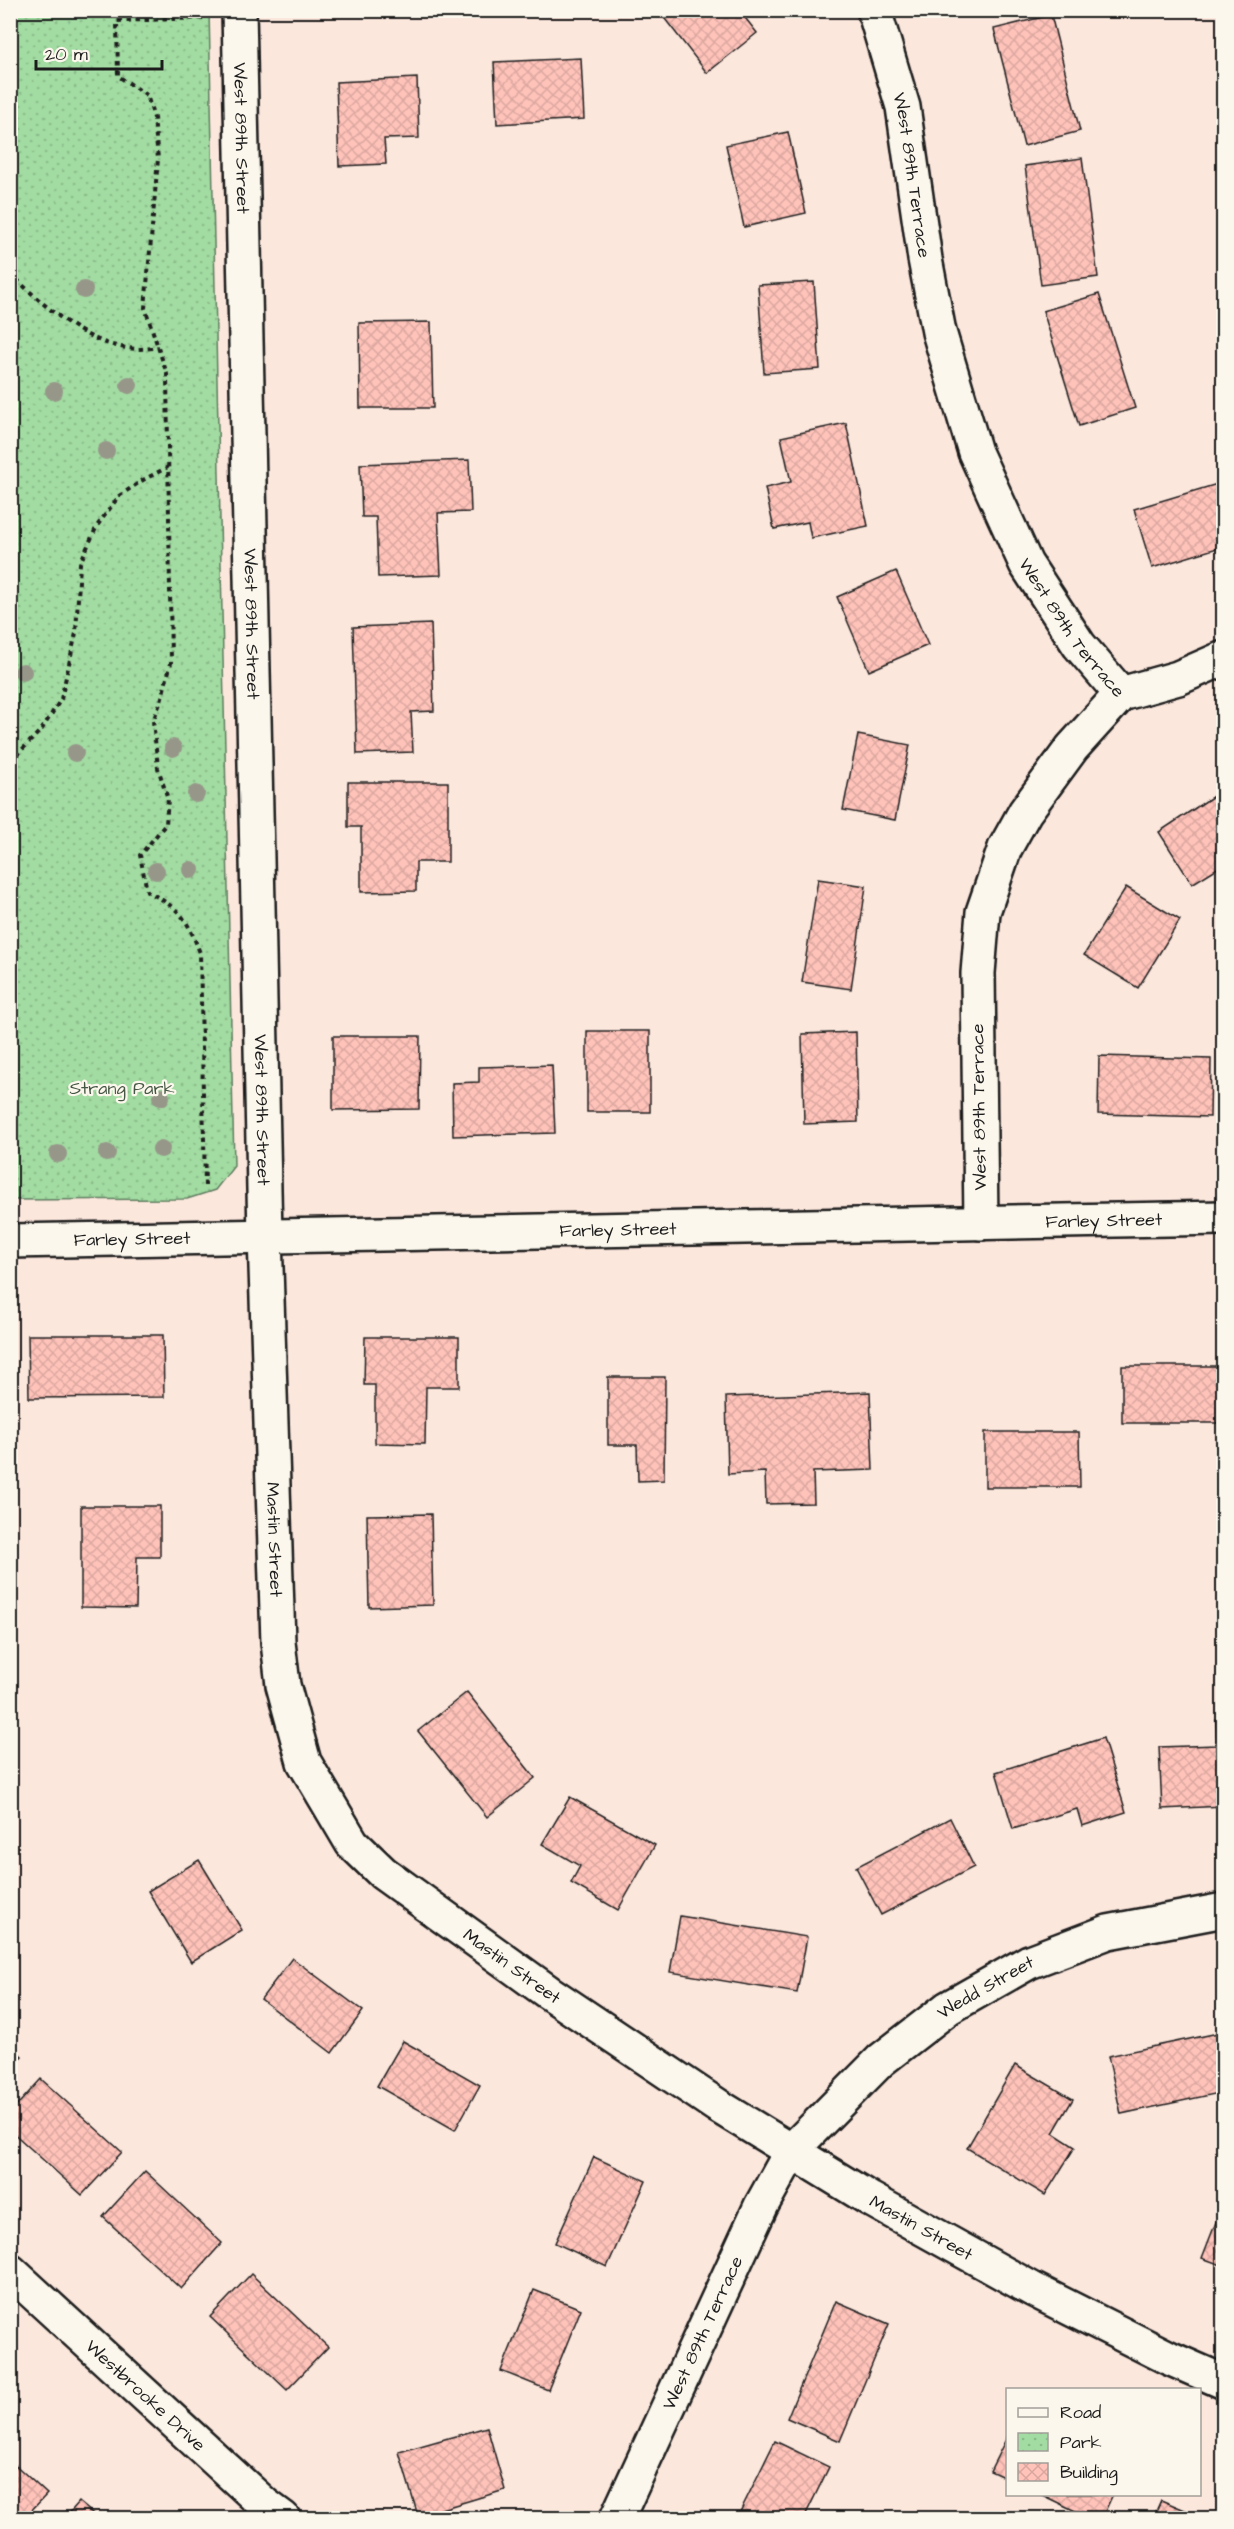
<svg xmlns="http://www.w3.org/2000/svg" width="1234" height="2529" viewBox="0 0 1234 2529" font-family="'Architects Daughter',sans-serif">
	<defs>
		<pattern id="park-dots" width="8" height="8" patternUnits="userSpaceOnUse" patternTransform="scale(1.5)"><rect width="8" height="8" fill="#a2dca2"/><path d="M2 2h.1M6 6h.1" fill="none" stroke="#8bbc8b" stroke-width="1.8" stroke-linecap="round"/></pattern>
		<pattern id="building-cross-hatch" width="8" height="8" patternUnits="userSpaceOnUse" patternTransform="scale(1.5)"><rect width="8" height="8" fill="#ffc3ba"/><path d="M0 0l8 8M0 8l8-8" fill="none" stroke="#daa79f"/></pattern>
	</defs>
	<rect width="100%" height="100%" fill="#fce7dd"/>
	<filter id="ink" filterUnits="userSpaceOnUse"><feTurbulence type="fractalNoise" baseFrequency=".0167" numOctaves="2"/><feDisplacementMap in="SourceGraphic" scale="12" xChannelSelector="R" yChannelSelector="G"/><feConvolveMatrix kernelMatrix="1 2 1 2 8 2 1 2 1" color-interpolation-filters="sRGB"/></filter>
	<g filter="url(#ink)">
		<polygon fill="url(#park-dots)" stroke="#5f7c5f" stroke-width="1.5" points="10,11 209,11 234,1166 215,1190 187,1199 11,1200"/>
		<g fill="url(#building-cross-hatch)" stroke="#1c1c1c" stroke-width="1.5">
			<polygon points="658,10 739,10 757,33 707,73"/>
			<polygon points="1051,15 1080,131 1024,146 994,29"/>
			<polygon points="581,58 584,119 497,124 494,62"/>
			<polygon points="417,78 419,138 384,139 386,164 339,166 336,82"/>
			<polygon points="788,132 806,213 744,227 726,145"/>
			<polygon points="1082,158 1098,277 1041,285 1025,166"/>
			<polygon points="814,282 820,369 764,373 758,285"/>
			<polygon points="1099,294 1135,408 1079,426 1043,311"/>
			<polygon points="431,322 433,408 360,408 359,323"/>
			<polygon points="846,423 868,526 811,538 808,522 774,529 765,488 791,482 781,437"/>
			<polygon points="469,460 471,512 438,513 441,575 378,577 376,517 362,517 360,464"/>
			<polygon points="1224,482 1224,546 1152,568 1134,509"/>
			<polygon points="896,571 928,645 869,671 837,597"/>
			<polygon points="431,624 434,711 411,712 413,752 357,754 353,627"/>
			<polygon points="858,735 910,745 895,820 843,810"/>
			<polygon points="348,782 448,782 448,862 416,862 416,891 361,892 361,827 348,827"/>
			<polygon points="1224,789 1224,864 1192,884 1159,832"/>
			<polygon points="818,879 866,886 851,989 802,982"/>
			<polygon points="1126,887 1180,920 1138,988 1084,955"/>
			<rect x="587" y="1031" width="63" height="81"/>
			<polygon points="856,1032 858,1122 804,1124 802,1034"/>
			<polygon points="333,1036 420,1036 419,1109 333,1110"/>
			<polygon points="1099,1056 1211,1059 1210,1117 1098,1114"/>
			<polygon points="552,1065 555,1133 453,1136 452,1083 479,1082 479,1067"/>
			<polygon points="28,1335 163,1335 164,1397 29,1398"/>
			<polygon points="365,1337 459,1337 459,1387 426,1387 425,1444 375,1443 375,1385 364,1385"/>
			<rect x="1122" y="1366" width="97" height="57"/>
			<polygon points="608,1377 665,1377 664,1480 638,1481 637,1445 608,1445"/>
			<polygon points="870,1392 873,1470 813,1472 814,1503 766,1504 765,1472 728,1474 726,1397"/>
			<polygon points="985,1432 1079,1432 1080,1487 985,1487"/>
			<polygon points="81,1506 160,1506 160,1557 137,1557 136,1608 81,1607"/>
			<polygon points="431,1514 433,1605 369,1607 367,1515"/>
			<polygon points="467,1692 535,1778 487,1817 418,1731"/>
			<polygon points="1216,1720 1224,1720 1224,1806 1162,1809 1159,1747 1217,1745"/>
			<polygon points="1103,1738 1126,1812 1082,1826 1077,1809 1013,1829 996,1772"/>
			<polygon points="570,1797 655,1845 618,1910 571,1883 580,1866 542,1844"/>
			<polygon points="950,1818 974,1867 881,1915 856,1867"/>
			<polygon points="199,1860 242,1930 191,1962 148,1891"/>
			<polygon points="680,1916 807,1937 797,1993 670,1972"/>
			<polygon points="292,1958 363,2011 332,2053 261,1999"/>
			<polygon points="1223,2032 1224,2092 1121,2114 1108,2056"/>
			<polygon points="403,2041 480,2085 455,2130 377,2086"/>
			<polygon points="10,2045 22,2056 10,2069"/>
			<polygon points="1015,2065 1073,2099 1053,2133 1075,2147 1045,2195 967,2148"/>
			<polygon points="41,2079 122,2152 82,2195 10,2130 10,2113"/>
			<polygon points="594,2157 646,2181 607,2267 555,2243"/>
			<polygon points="145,2171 222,2243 181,2289 103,2217"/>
			<polygon points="1223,2204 1224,2205 1224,2266 1202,2258"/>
			<polygon points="251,2274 328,2347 287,2390 210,2317"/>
			<polygon points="534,2290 581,2309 548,2390 501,2371"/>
			<polygon points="836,2301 889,2324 840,2441 787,2418"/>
			<polygon points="487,2427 505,2490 418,2516 399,2452"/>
			<polygon points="1008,2435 1008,2479 990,2471"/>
			<polygon points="775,2441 829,2467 804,2518 737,2518"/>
			<polygon points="10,2460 47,2494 24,2518 10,2518"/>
			<polygon points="1040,2494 1113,2494 1102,2518 1090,2518"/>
			<polygon points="1161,2500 1204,2518 1153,2518"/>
			<polygon points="79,2502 98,2518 65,2518"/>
		</g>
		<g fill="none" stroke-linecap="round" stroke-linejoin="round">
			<defs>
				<g id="street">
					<path id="s1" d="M239 10 265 1236 278 1642 283 1685 304 1762 352 1843 383 1873 548 1992 718 2106 870 2199 1032 2289 1169 2358 1224 2382"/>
					<path id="s2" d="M874 10 903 107 925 259 939 332 975 452 1026 564 1079 645 1121 694"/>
					<polyline points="1121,694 1178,678 1224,658"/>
					<polyline points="981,1223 978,973 983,912 1005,848 1025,812 1072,748 1121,694"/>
					<path id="s3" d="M10 2271 264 2504 283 2518"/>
					<path id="s4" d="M617 2518 761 2206 792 2150 881 2060 948 2008 1029 1962 1108 1932 1224 1910"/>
				</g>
				<g id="secondary">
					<path id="s5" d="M10 1241 1224 1218"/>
				</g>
			</defs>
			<use href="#street" stroke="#1c1c1c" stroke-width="38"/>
			<use href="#secondary" stroke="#1c1c1c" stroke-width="38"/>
			<g stroke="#1c1c1c" stroke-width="4" stroke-dasharray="4.5 4.5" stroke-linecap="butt">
				<path d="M203 18 117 21 118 76 147 95 154 118 158 159 145 308 167 374 171 663 161 701 153 721 158 768 168 799 166 824 140 855 147 891C181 910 186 916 200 953L205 1186"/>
				<path d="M10 273C50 311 99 359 158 347"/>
				<polyline points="10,762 42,729 61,699 76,633 80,563 97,526 119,496 143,480 168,467"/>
			</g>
			<use href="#street" stroke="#fbf7ec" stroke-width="33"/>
			<use href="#secondary" stroke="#fbf7ec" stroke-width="33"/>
		</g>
		<g fill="#979789">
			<circle cx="84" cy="290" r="9"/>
			<circle cx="129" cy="385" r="9"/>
			<circle cx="54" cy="391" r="9"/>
			<circle cx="106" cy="451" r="9"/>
			<circle cx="23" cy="672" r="9"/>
			<circle cx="173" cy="748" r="9"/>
			<circle cx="75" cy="753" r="9"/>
			<circle cx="196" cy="794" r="9"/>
			<circle cx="191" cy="870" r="9"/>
			<circle cx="156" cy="871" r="9"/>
			<circle cx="161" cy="1097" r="9"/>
			<circle cx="161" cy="1149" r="9"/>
			<circle cx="107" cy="1153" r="9"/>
			<circle cx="58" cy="1154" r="9"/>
		</g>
	</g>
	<g text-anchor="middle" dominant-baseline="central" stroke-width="4.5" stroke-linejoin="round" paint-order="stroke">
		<g font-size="18" fill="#1c1c1c" stroke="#fbf7ec">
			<text stroke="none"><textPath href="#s1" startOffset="128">West 89th Street</textPath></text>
			<text stroke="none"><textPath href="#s2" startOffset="170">West 89th Terrace</textPath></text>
			<text stroke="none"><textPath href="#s1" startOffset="614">West 89th Street</textPath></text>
			<text stroke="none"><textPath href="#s2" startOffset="656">West 89th Terrace</textPath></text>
			<text transform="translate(979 1107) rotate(-91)">West 89th Terrace</text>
			<text stroke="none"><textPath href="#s1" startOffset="1100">West 89th Street</textPath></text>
			<text stroke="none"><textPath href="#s5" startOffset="1094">Farley Street</textPath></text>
			<text stroke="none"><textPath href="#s5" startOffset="608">Farley Street</textPath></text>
			<text stroke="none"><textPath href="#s5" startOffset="122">Farley Street</textPath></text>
			<text stroke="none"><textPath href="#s1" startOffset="1530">Mastin Street</textPath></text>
			<text stroke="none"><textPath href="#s1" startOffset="2052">Mastin Street</textPath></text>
			<text stroke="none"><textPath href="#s4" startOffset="662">Wedd Street</textPath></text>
			<text stroke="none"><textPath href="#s1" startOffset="2538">Mastin Street</textPath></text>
			<text stroke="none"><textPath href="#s4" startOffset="204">West 89th Terrace</textPath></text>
			<text stroke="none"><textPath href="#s3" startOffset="184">Westbrooke Drive</textPath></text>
		</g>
		<g font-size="18" fill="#445644" stroke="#fbf7ec">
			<text x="122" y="1088">Strang Park</text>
		</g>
	</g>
	<rect width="1234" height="2529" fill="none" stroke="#fbf7ec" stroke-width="36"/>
	<rect x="18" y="18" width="1198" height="2493" fill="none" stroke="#1c1c1c" stroke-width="2" filter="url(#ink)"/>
	<rect x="1006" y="2388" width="195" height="108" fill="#fbf7ec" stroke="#a29f99" stroke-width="1.5"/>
	<rect x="1018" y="2408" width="30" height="9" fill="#fbf7ec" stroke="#a29f99" stroke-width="1.5"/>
	<text x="1060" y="2418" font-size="18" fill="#1c1c1c">Road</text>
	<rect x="1018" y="2433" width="30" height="18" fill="url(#park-dots)" stroke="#a29f99" stroke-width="1.5"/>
	<text x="1060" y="2448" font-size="18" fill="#1c1c1c">Park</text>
	<rect x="1018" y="2463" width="30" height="18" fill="url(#building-cross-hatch)" stroke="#a29f99" stroke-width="1.5"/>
	<text x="1060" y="2478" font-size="18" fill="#1c1c1c">Building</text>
	<path d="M36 60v9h126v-9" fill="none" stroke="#1c1c1c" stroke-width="3"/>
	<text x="45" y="60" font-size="18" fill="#1c1c1c" stroke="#fbf7ec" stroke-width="4.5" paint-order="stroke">20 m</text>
</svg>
